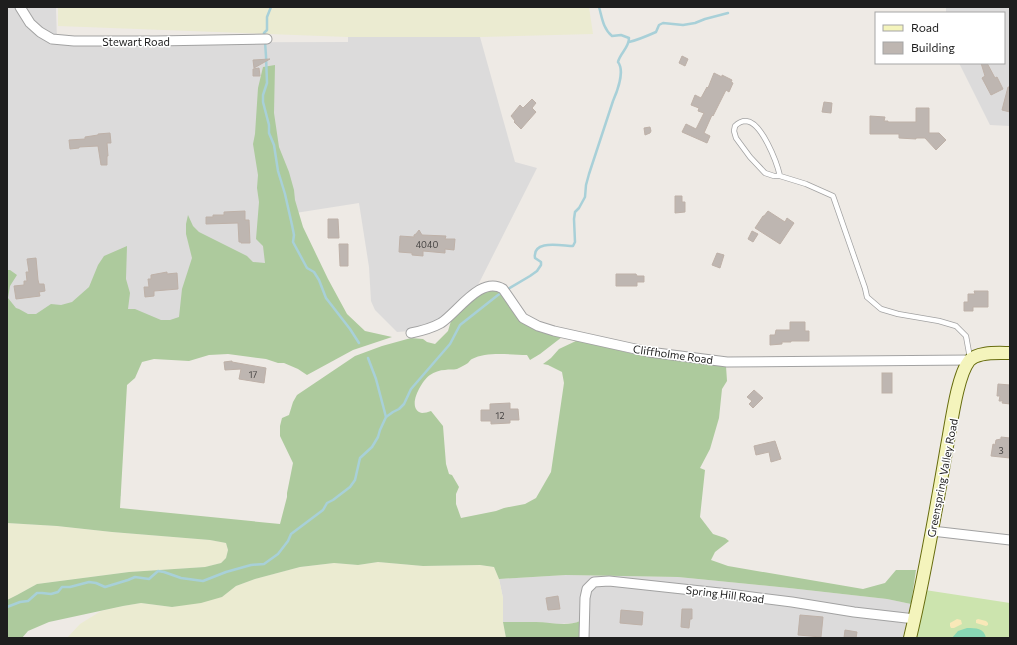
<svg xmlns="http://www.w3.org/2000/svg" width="1017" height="645" viewBox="0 0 1017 645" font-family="Commissioner,sans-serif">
	<rect width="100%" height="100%" fill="#eeeae5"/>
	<g fill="#dcdbdb">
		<polygon points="7,7 56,7 57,42 74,43 348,42 348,37 480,37 515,162 537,168 476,289 440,321 411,331 397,332 375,310 371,301 369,267 359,203 289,214 321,294 120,341 121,496 7,483"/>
		<polygon points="946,7 1010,7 1010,126 990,125 959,63 1004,63 1004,13 946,13"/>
		<polygon points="566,575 678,577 789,588 887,599 911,604 904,638 579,638 580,621 576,623 557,624 537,622 503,622 503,598 499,579"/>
	</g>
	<g fill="#ebebd1">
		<polygon points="58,7 589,7 593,34 480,37 348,37 58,26"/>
		<polygon points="7,523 57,526 112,532 210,540 226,543 228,550 226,558 221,563 205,567 129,572 37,584 17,595 7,600"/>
		<polygon points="378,562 423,566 480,565 494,567 499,579 503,598 503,622 506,638 67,638 80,624 101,611 123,606 141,603 172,607 222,597 236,586 255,579 300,567 334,563 358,565"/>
	</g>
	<polygon fill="#cce4ae" points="925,590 1010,603 1010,638 914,638"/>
	<g fill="#adca9d">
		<path d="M275 65 274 113 279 147 289 172 294 190 295 200 303 227 328 279 347 314 365 331 392 337 353 350 307 375 298 369 284 363H278L266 359 228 354 209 355 189 361 154 359 142 362 135 378 127 385 120 508 280 524 287 497V493L293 463 280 436V426L282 418 289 415 293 402 297 395 355 356 382 346 411 338 423 339 427 342 435 344 448 331 451 321 476 295 487 290 497 291 505 297 533 327 562 337 540 354 530 360 527 355C511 355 487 351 472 359 471 359 469 362 468 363 465 365 461 367 457 369 453 370 449 369 445 370 440 370 434 372 430 375 422 380 405 409 422 413 425 413 428 412 431 411L443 426 446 464 449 474 452 475 459 487 456 494V504L461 518 496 511 504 508 525 504 536 498 551 472 564 383 562 372 548 365 543 364 551 358 559 349 578 340 638 355 726 366 727 381 722 389 719 418 710 449 700 468 705 470 700 517 713 534 725 538 729 541 715 552 711 560 728 566 863 589 885 583 896 570H916L911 604 887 599 789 588 678 577 566 575 499 579 494 567 480 565 423 566 378 562 358 565 334 563 300 567 255 579 236 586 222 597 201 603 172 607 141 603 123 606 49 622 28 631 22 638H7V600L17 595 37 584 129 572 205 567 221 563 226 558 228 550 226 543 210 540 112 532 57 526 7 523V270H10L17 275 10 286 8 298 16 308 19 309 28 314H36L51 304 61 305 72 302 89 287 98 265 104 256 127 246 126 279 130 293 128 309H135L161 320H170L179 317 182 289 192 258 186 234V224L188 215 193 226 199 232 247 256 253 262 265 263 263 246 256 239 259 202 257 188 258 175 253 144 255 134 258 88 263 67Z"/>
		<path d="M580 621 579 638H506L503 622C514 622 525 622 536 622 550 622 567 627 580 621Z"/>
	</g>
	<g fill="#f9e8b8">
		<polygon points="957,619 961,620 962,624 954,628 951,628 950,626 950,623"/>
		<polygon points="978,619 986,621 988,623 988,625 986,626 976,623 976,620"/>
	</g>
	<path fill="#89d7b4" d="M967 628C976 628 984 628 986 638H952L958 631Z"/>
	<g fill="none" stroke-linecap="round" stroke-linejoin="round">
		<g stroke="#a8d0d8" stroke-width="2.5">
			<polyline points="264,37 264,33 267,30 267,17 271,7"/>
			<polyline points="265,42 266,56 267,83 263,95 263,102 269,125 269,133 274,145 278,171 285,194 292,225 294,235 293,242 307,268 314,272 319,280 326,298 350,329 359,343"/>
			<path d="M629 42C638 40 647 36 656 32L659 25 663 23 683 25 695 23 705 19 728 13"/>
			<polyline points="368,358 376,379 386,417"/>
			<path d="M7 607 20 602 28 601 37 593H42L51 594 58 592 62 587H70L89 582 96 583 105 587 128 580 135 577 149 579 158 571 164 572 181 578 203 581 226 572 251 565 264 564 278 554 288 541 291 534 323 510 327 503 333 500 350 487 355 480 360 458 372 447 378 437 380 430 386 417 393 412 399 409 404 404 411 389 450 344 460 325 498 295 530 276 537 271 541 265V262L535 258C532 239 562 246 573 246L575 242 574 219 575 212 579 208 585 197 586 185 589 174 613 101C617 92 625 71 618 62 620 53 629 48 629 38L621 35 612 36C603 29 602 17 599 7"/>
		</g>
	</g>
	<g fill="#beb6b1" stroke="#beb1a8">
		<polygon points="682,56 688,59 685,66 679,63"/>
		<polygon points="270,59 254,68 253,60"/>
		<polygon points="981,63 987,63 995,78 997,77 1003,89 991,95 982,78 985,76"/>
		<polygon points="259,68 260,76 253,76 253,69"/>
		<polygon points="714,73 722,77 722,75 732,80 731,82 733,83 729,92 726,90 713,116 712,115 704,133 710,136 707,143 682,132 686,124 696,129 704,113 698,111 699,108 691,105 695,95 701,98 707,87 708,88"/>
		<polygon points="1008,87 1010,87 1010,112 1002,110"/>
		<polygon points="532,99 536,103 532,108 536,112 521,129 514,122 515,121 511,116 520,105 523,108"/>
		<polygon points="824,102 832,103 831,113 822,112"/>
		<polygon points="916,108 929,108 929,133 939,133 946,140 936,150 925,138 916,138 916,139 899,138 899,134 870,134 870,116 885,117 884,121 888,121 888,122 916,122"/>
		<polygon points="650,127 651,131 650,133 645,135 644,128"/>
		<polygon points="110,133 111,143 107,143 108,156 107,156 107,165 101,165 98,146 79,147 79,148 70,149 69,140 85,139 85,137 98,135 98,134"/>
		<polygon points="675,196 682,196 682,202 685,202 685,212 675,213"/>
		<polygon points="245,211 245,220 249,220 250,243 241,243 241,242 239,242 238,223 206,224 206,217 213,217 213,215 224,215 224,212"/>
		<polygon points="768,211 785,222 787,218 794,223 780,244 755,228 763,216 764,216"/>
		<polygon points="328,219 338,219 339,238 328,238"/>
		<polygon points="419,230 422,235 446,236 445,239 455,239 454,250 445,249 445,253 423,251 423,256 412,255 412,253 399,252 400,236 414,237 414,235 416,234"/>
		<polygon points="752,231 758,234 753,242 748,239"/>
		<polygon points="339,244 348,244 348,266 340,266"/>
		<polygon points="717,253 724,255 720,268 712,265"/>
		<polygon points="36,258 38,280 39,284 44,284 45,291 39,292 40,296 16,299 14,286 24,285 24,281 27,281 26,272 29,272 27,259"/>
		<polygon points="167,272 167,274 177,273 178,289 154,291 154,296 145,297 144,287 149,287 148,279 151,279 151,275"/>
		<polygon points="616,274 636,274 637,276 644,276 644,282 637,282 637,286 616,286"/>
		<polygon points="974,291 988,291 988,307 973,307 973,311 964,311 964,302 968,302 968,294 975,294"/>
		<polygon points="790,322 805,322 805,331 809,331 809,341 791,341 791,342 782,342 782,344 770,345 770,335 775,335 776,330 790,330"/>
		<polygon points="232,361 232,362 266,368 264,383 239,379 241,369 225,370 224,362"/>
		<rect x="882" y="373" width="10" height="20"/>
		<polygon points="998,384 1010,385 1010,404 1002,403 1003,401 999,401 1000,396 997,396"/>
		<polygon points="754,390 763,398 753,408 749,404 752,401 747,397"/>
		<polygon points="510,403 510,409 518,409 519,420 510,420 510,423 491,424 491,421 481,421 481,410 490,410 490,404"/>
		<polygon points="1001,437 1010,438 1010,458 991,456 993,444 995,445 996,440 1001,439"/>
		<polygon points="775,441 781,459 771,462 769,452 756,455 754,446"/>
		<polygon points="558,596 560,609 548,610 546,598"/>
		<polygon points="682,609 692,609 692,619 690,619 689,628 681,627"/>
		<polygon points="621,610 643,612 642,625 620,623"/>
		<polygon points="800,615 823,617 821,637 798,635"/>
		<polygon points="845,630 857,632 856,638 844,638"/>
	</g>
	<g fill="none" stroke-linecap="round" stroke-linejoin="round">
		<defs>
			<path id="service" d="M780 176C777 163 762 122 746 121 742 121 738 123 735 126L734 131 736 138 750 157 765 173 774 176H780L806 184 833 196 865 288 867 297 881 309 898 314 939 321 956 326 966 336 970 358"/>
			<g id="minor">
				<polyline points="20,7 30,23 40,32 52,39 74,41 155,41 267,39"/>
				<path d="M411 333C421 331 432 328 441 323 457 313 481 275 503 289L523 318 538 326 554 331 649 352 727 362 970 360"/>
				<polyline points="932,531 1010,540"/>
				<polyline points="584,638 585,598 587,589 594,582 609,581 729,594 792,602 854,612 915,619"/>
			</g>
			<path id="secondary" d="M910 638C925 575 936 510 947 446 951 426 957 376 969 361 977 351 999 353 1010 353"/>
		</defs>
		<use href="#service" stroke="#a2a2a2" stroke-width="6"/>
		<use href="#minor" stroke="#a2a2a2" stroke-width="11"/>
		<use href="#secondary" stroke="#676c0e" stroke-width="14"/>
		<use href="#service" stroke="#fff" stroke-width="4.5"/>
		<use href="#minor" stroke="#fff" stroke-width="9"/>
		<use href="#secondary" stroke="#f4f4bc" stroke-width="12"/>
	</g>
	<g text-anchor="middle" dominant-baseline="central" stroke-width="3" stroke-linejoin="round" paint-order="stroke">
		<g font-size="9" fill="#464443">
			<text x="427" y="244">4040</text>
			<text x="253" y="374">17</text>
			<text x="500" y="415">12</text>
			<text x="1001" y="450">3</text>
		</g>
		<g font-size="11" fill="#1e1e1e" stroke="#fff">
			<text x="136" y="41">Stewart Road</text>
			<text transform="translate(673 354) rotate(8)">Cliffholme Road</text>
			<text transform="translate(942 478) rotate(-79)">Greenspring Valley Road</text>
			<text transform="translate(725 594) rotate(7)">Spring Hill Road</text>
		</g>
	</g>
	<rect width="1017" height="645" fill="none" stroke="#1e1e1e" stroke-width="16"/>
	<rect x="875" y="12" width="130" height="52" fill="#ffffff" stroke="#a5a5a5"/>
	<rect x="883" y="25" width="20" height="6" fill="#f4f4bc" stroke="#a5a5a5"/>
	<text x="911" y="32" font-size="12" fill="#1e1e1e">Road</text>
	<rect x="883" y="42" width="20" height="12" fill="#beb6b1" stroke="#a5a5a5"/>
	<text x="911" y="52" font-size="12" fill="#1e1e1e">Building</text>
</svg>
